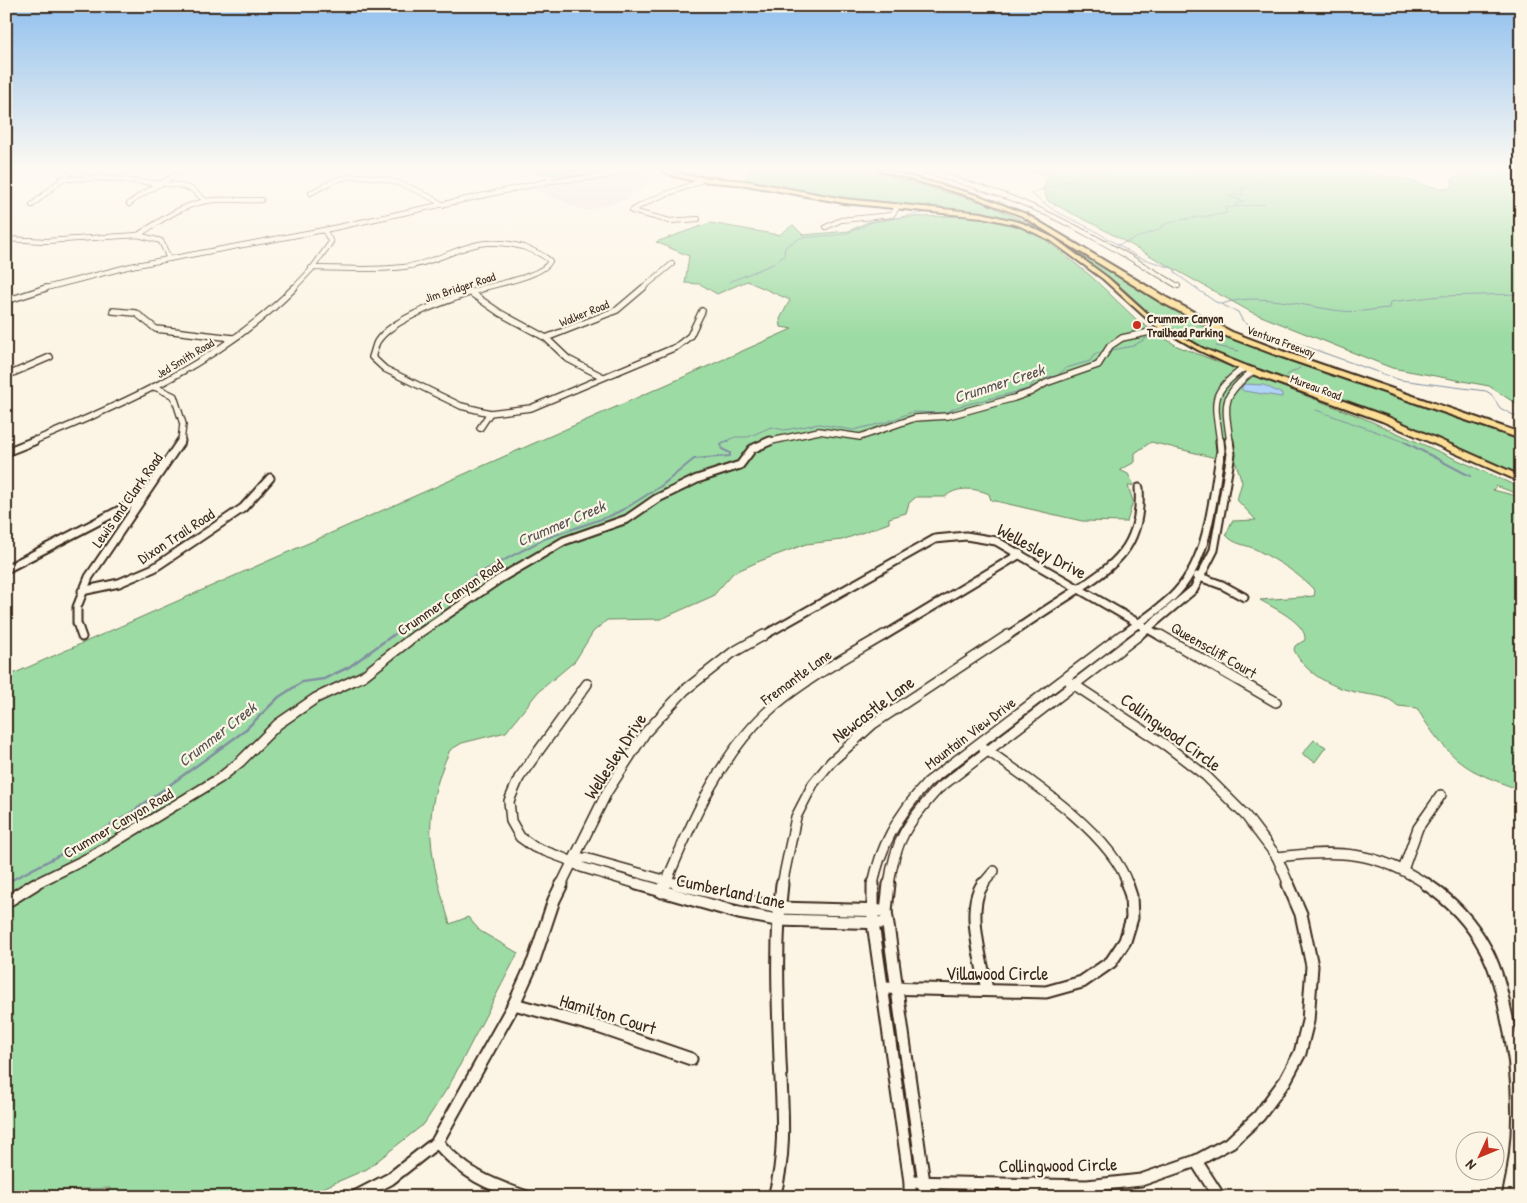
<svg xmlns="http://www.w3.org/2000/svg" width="1527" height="1203" viewBox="0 0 1527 1203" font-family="'Patrick Hand',sans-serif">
	<rect width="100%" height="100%" fill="#fcf5e5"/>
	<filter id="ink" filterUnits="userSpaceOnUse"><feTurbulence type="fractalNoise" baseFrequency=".02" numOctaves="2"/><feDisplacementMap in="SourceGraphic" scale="10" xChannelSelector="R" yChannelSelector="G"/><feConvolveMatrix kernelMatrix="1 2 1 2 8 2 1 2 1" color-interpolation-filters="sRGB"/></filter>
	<g filter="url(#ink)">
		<polygon fill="#eee0e2" points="641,170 655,170 653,179 638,191 630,194 627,199 585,211 531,188 559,181 610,177"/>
		<g fill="#9cdba3" stroke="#6c8260">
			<path d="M536 170H614C596 174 553 180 536 170Z"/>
			<polygon points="749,170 865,170 985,203 1038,228 977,213 835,198 745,181"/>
			<path d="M1006 170H1359V172L1401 178 1427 186 1449 189 1455 182 1451 181C1454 176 1459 175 1464 175L1463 172 1521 170V407L1489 386 1392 368 1251 312 1099 227 1048 201 1043 190 1049 175Z"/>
			<path d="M975 216 1009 223 1040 235 1092 277 1138 321 1177 346 1361 417 1521 488V495L1496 486 1493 490 1521 497V791C1506 784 1489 779 1474 771 1450 758 1430 731 1417 708L1398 706C1387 695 1375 696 1360 693 1333 688 1306 675 1294 650L1295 646 1305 640C1307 623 1272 607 1260 600L1314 596 1315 591C1300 574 1278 561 1257 550 1246 544 1234 545 1226 535L1232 521 1256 520 1237 500 1242 482 1236 463 1151 442 1135 453V462L1120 470 1128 474 1134 485 1128 486 1133 501 1127 522 1082 521 991 500 989 494C976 488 956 486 945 497H916L909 503 906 513 889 518V523L842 540 806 544 760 561 733 573 713 596 661 619 607 620 593 632 575 661 538 692 506 732 462 743 450 750C419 817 430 857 450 924L468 917 480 931 518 953 450 1084 424 1124 367 1169 302 1197H108L110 1188 6 1193V677L792 329 781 327 780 319 790 300 747 281 717 294 700 284 685 283 689 256 656 242 710 223 779 235 793 225 803 235 849 231 868 222 905 217Z"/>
			<polygon points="1080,252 1200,323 1270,353 1521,440 1521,477 1331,396 1240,365 1197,344 1158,321 1118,284 1074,254"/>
			<polygon points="1314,740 1326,747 1315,762 1302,754"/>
		</g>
		<polygon fill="#b0d3f8" stroke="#818fa1" points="1244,384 1264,385 1282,394 1282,397 1244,391 1241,389"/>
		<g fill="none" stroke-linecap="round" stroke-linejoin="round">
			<g stroke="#818fa1" stroke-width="1">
				<polyline points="1105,170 1030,193 1055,211 1092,229 1138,257 1175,269 1175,273 1214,301 1238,312 1242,320 1251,327 1400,380 1486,391 1491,394 1500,408 1521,419"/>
				<polyline points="1237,206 1235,204 1244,201 1228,196 1244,194 1240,189 1267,179 1273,171"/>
				<path d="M1118 245C1130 240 1143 236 1155 231 1160 229 1164 224 1169 223 1188 217 1207 217 1227 213L1225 208 1265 204"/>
				<polyline points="729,282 773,264 784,256 785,247 800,238 845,234 873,222 929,212 938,213"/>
				<path d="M1222 304C1259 291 1304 307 1342 311 1359 313 1373 309 1389 308L1390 302 1440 296 1521 294"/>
				<polyline points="1216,346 1239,351"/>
				<polyline points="1108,351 1133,346 1147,338 1158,336"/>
				<polyline points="1287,375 1300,368"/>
				<polyline points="1316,410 1405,442"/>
				<polyline points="725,442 735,437 748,437 771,427 784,430 819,424 853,430 887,422 912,412 944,413 960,406 1028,389 1038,378 1057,376 1066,368 1090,361 1094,355 1103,351"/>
			</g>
			<g stroke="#818fa1" stroke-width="2">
				<polyline points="1403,441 1470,476"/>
				<polyline points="391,637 476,575 544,539 610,516 626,508 661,486 694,459 730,456 730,453 722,449 721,444 728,441"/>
			</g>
			<polyline stroke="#818fa1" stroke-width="2.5" points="6,883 75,847 131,813 243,732 279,697 302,682 324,679 349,667 393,635"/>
			<defs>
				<g id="minor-far4">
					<path d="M921 170C953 179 985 188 1016 200 1073 223 1126 255 1178 286"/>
					<polyline points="1416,170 1419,172"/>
					<polyline points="61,179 100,178 177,185 192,189 206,201"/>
					<path d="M311 193C322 187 334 179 347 177 379 172 417 188 443 205"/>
					<path d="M129 204C145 190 165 183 182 170"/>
					<polyline points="32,205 73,170"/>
					<path d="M698 219 670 221 632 211C653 196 677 192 700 181L699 179"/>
					<polyline points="826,227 841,220 892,215 898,206"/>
					<path d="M138 235C162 220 185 202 215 200 230 199 246 201 261 200"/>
					<polyline points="6,239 46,241 138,235 161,241 169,259"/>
					<path d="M311 268C342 268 373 271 404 267 451 261 469 232 523 247 532 250 543 254 550 261 544 276 496 284 480 289"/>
					<polyline points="42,289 131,266 329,229 550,181 599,177 634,170"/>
					<polyline points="293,289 311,270 331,242 324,230"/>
					<polyline points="642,289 672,264"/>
				</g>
				<g id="minor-far3">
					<path d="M484 288C457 297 392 317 377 342 375 346 374 352 372 357L385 369 461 406 490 413 531 408 676 347 690 336 702 311"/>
					<polyline points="471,293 500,313 546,338 568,359 603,377"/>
					<polyline points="6,301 46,288"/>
					<polyline points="113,311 136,313 156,329 233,338"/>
					<polyline points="546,338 617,310 643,288"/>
					<polyline points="6,376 50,357"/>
					<polyline points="155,387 174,396 183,424 181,442"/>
					<polyline points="480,428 490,413"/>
					<path d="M31 442C124 404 222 361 294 288"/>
					<polyline points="767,442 819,431 860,437 915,418 948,416 1014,398 1031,392 1046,383 1098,365 1110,346 1122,338 1164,329"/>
					<path d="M1220 442C1215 401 1208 394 1244 368"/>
					<path d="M1230 442C1225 403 1220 397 1253 371"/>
				</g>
				<g id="minor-far2">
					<polyline points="6,452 34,441"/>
					<polyline points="6,569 141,499"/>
					<polyline points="1197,576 1222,585 1244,597"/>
					<polyline points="82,591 119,583 154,568 243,508 270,478"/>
					<polyline points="82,637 77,623 77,607 89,577 181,441"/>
					<polyline points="414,637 501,578 564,541 627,519 656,499 697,479 740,465 752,449 770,441"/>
					<polyline points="761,637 935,539 966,536 996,541 1162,637"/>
					<polyline points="882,637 1020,554"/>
					<path d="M1006 637C1027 622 1049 608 1071 594 1115 565 1143 547 1139 488"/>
					<path d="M1120 637C1137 624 1156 612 1172 597 1210 561 1212 500 1221 451L1220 441"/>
					<polyline points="1137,637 1194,589 1214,550 1231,454 1229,441"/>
				</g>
				<g id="minor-far1">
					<polyline points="1160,635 1276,702"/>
					<polyline points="1070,682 1167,746 1206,776 1246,816 1277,857 1289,885"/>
					<polyline points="587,684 519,778 509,801 511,821 520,837 534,847 566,859 581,867 641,885"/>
					<path d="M984 748C1028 779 1112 834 1128 885"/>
					<path d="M1277 857C1338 850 1375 850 1428 885"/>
					<polyline points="573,861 585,858 682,885"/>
					<polyline points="1403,870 1418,828 1441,795"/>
					<polyline points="33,885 90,857 220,778 240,762 278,724 316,698 363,676 416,635"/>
					<polyline points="561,885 607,792 645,733 685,690 732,653 764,635"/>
					<path d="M665 885C692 821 721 751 775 705 808 677 847 657 884 635"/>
					<polyline points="782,885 796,817 813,784 831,762 873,724 1008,635"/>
					<path d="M873 885C880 845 900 812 928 782L1122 635"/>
					<path d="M889 885C895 840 908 822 938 789L1139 635"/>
					<polyline points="982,885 994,871"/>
				</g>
				<g id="minor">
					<polyline points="637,884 739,913 777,920 887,923"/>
					<polyline points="676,884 778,908 886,911"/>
					<polyline points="873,884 873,923 910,1182 910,1197"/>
					<polyline points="889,884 886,911 926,1197"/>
					<path d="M983 884C965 907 982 962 987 990"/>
					<path d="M1426 884C1450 900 1471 922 1485 948 1495 966 1501 988 1505 1009 1520 1072 1523 1133 1508 1197"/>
					<polyline points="662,892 665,884"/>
					<polyline points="6,902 35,884"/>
					<polyline points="882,988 1046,992 1082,982 1111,962 1125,941 1132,918 1131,896 1127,884"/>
					<polyline points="514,1004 598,1027 691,1059"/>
					<path d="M437 1142C464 1174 488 1184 527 1197"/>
					<polyline points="1196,1161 1219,1197"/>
					<polyline points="910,1182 1087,1186 1141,1180 1196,1161 1231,1142 1259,1116 1285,1081 1300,1053 1308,1021 1312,966 1301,914 1288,884"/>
					<polyline points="1033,1184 1034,1197"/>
					<polyline points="355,1197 390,1179 437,1142 514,1004 534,960 554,900 562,884"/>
					<path d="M774 1197C787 1152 782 1106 780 1060 778 1001 775 943 782 884"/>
				</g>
				<polygon id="major" points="662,170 667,170 690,176 746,181 844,199 982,213 1022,223 1054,238 1107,277 1157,322 1202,348 1247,366 1388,417 1521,476 1521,482 1382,421 1241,370 1198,350 1153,324 1103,279 1050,240 1018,225 982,217 844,203 746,185 690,180 674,176"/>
				<polygon id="highway" points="878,170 886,170 977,195 1026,214 1167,298 1232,332 1282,351 1521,433 1521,439 1276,355 1226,336 1161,302 1022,216 973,197"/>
			</defs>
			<use href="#minor-far4" stroke="#3b2a1e" stroke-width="6"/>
			<use href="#minor-far3" stroke="#3b2a1e" stroke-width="8"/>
			<use href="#minor-far2" stroke="#3b2a1e" stroke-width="11"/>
			<use href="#minor-far1" stroke="#3b2a1e" stroke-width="12"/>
			<use href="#minor" stroke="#3b2a1e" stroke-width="15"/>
			<use href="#major" stroke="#3b2a1e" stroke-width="4"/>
			<use href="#highway" stroke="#3b2a1e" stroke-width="4"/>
			<use href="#minor-far4" stroke="#fcf5e5" stroke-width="4.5"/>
			<use href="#minor-far3" stroke="#fcf5e5" stroke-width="5.5"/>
			<use href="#minor-far2" stroke="#fcf5e5" stroke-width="7"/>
			<use href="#minor-far1" stroke="#fcf5e5" stroke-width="9"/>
			<use href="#minor" stroke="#fcf5e5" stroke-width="11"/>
			<use href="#major" fill="#fcde96" fill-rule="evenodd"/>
			<use href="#highway" fill="#fcde96" fill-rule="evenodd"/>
		</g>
	</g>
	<linearGradient id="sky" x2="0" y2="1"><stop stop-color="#91c0ee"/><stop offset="0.5" stop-color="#fefaf3"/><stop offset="1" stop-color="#fefaf3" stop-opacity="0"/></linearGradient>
	<rect width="1527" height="338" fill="url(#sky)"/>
	<circle fill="#c8321e" stroke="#fcf5e5" stroke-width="2" cx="1137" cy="325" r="5"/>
	<g text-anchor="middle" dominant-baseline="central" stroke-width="4.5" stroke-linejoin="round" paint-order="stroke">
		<g font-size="12" fill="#3b2a1e" stroke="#fcf5e5">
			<text transform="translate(460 287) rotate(-18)">Jim Bridger Road</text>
			<text transform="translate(584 313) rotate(-22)">Walker Road</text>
			<text transform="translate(1281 341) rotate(20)">Ventura Freeway</text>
			<text transform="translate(185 358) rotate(-31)">Jed Smith Road</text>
			<text transform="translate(1316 387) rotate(20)">Mureau Road</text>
		</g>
		<g font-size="12" font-weight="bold" fill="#3b2a1e" stroke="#fcf5e5" text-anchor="start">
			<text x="1147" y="318">Crummer Canyon<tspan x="1147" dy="14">Trailhead Parking</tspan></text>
		</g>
		<g font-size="15" fill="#3b2a1e" stroke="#fcf5e5">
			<text transform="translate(127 500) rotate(-55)">Lewis and Clark Road</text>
			<text transform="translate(176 536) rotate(-33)">Dixon Trail Road</text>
			<text transform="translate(450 597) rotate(-34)">Crummer Canyon Road</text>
			<text transform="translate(1214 650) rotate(30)">Queenscliff Court</text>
			<text transform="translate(796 677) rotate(-36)">Fremantle Lane</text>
			<text transform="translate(970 733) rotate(-37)">Mountain View Drive</text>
			<text transform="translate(118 823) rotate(-30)">Crummer Canyon Road</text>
		</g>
		<g font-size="16" font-style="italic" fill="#585454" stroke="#fcf5e5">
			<text transform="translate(999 383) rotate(-18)">Crummer Creek</text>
			<text transform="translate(561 523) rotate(-23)">Crummer Creek</text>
			<text transform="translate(217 734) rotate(-38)">Crummer Creek</text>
		</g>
		<g font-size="18" fill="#3b2a1e" stroke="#fcf5e5">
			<text transform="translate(1042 551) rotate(28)">Wellesley Drive</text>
			<text transform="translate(873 709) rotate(-37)">Newcastle Lane</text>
			<text transform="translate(1171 732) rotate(36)">Collingwood Circle</text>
			<text transform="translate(615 756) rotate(-57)">Wellesley Drive</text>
			<text transform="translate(731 891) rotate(12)">Cumberland Lane</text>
			<text x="997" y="973">Villawood Circle</text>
			<text transform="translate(608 1014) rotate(17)">Hamilton Court</text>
			<text transform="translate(1058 1165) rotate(-1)">Collingwood Circle</text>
		</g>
	</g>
	<rect width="1527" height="1203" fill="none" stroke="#fcf5e5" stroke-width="25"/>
	<rect x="12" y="12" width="1502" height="1178" fill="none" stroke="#3b2a1e" stroke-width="2" filter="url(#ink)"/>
	<g transform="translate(1480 1156) rotate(226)"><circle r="24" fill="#fcf5e5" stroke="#afa495"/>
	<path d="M0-4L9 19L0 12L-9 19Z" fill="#c8321e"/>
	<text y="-8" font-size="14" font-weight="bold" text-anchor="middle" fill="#3b2a1e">N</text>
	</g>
</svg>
